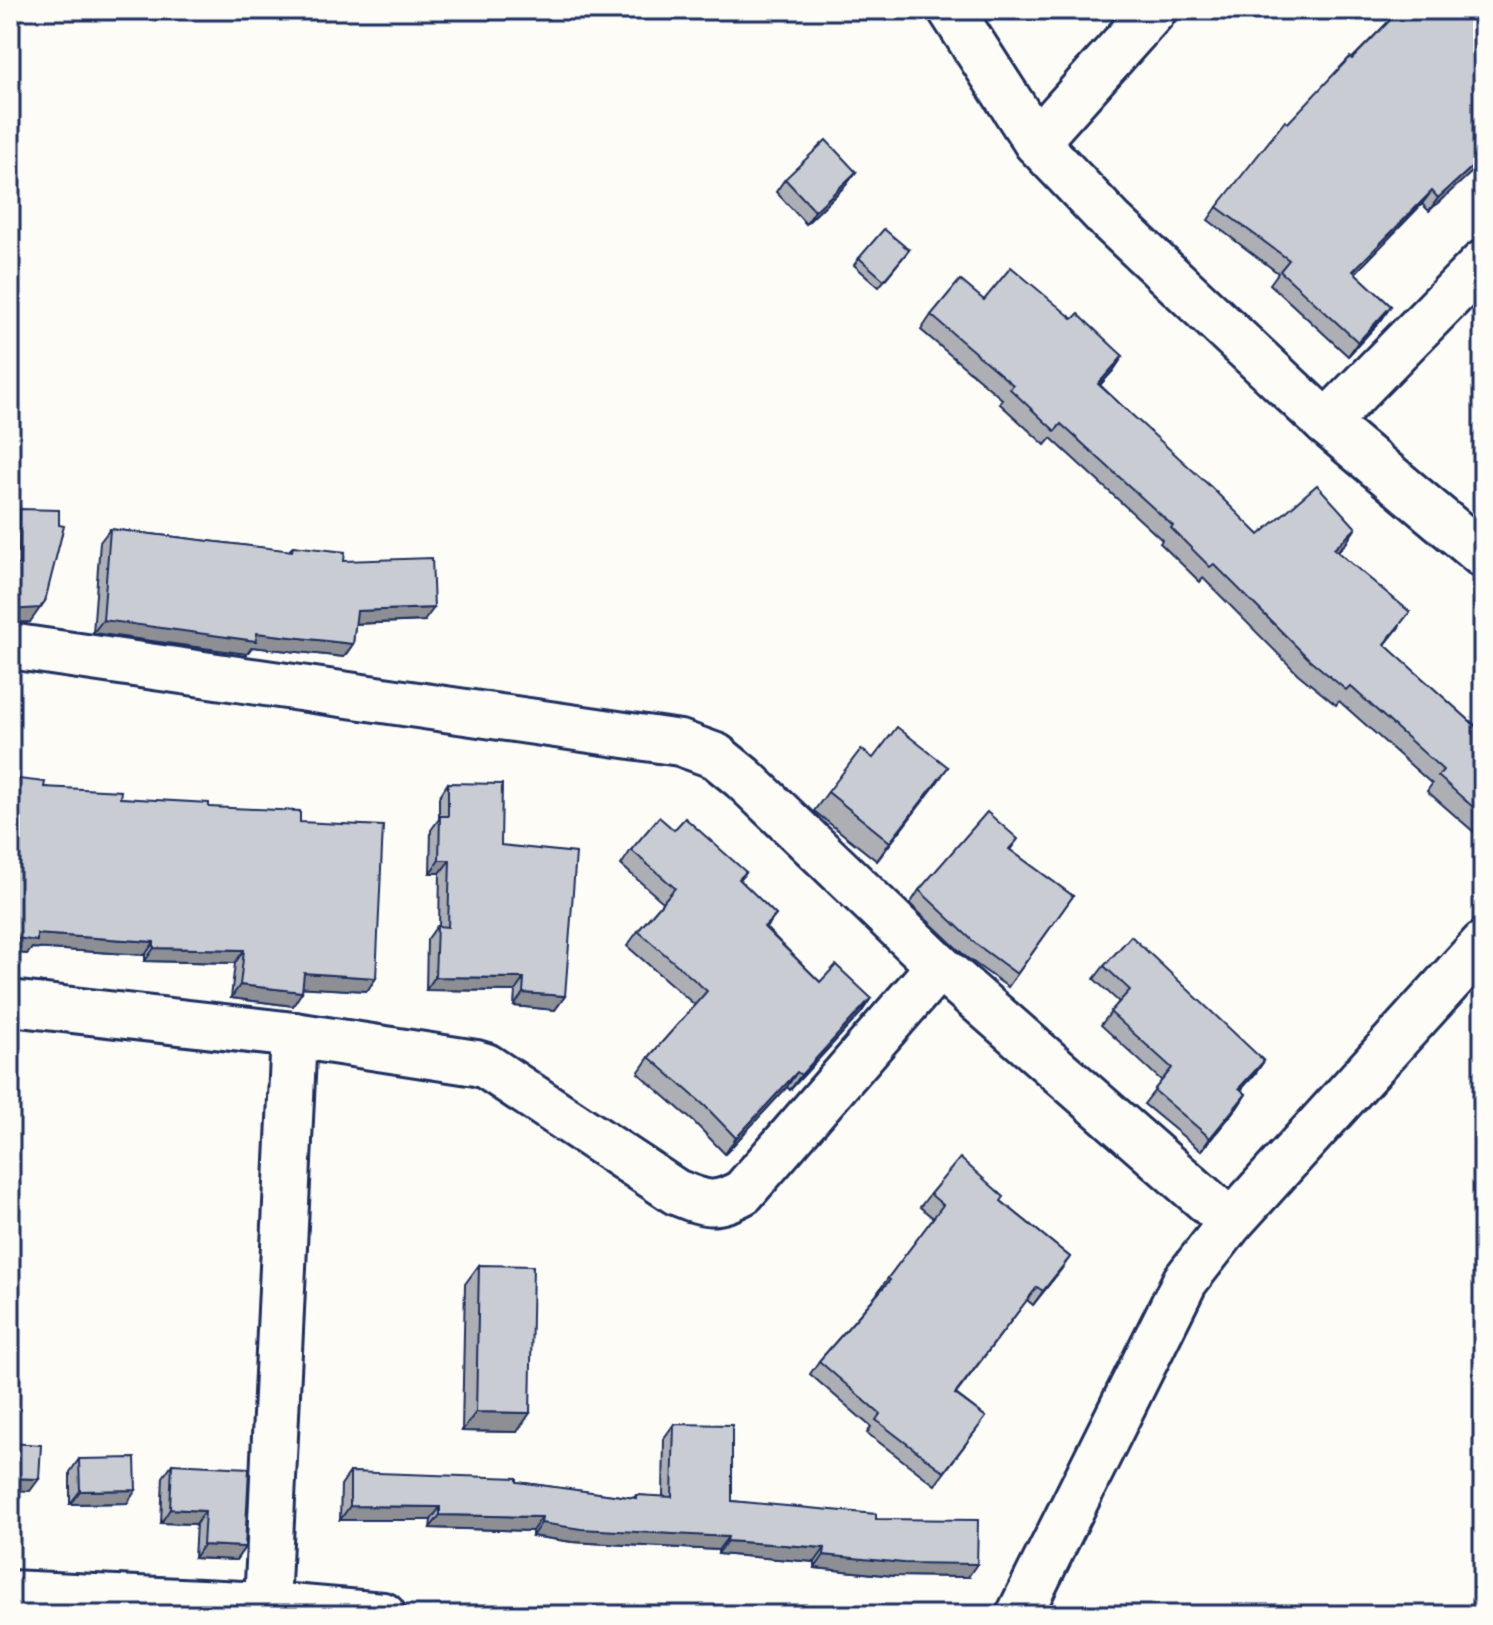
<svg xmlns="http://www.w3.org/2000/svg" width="1493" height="1625" viewBox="0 0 1493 1625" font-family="'Gochi Hand',sans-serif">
	<rect width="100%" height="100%" fill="#fdfcf7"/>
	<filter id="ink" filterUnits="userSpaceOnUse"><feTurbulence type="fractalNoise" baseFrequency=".0125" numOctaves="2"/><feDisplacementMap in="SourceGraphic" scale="16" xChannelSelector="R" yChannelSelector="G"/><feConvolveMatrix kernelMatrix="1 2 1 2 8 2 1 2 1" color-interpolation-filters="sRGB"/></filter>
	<g filter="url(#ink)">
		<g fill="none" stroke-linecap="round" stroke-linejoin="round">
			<defs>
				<g id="street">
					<polyline points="951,10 1036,142 1111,221 1326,423 1483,555"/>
					<polyline points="1036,142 1154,10"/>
					<polyline points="1326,423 1483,263"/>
					<polyline points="10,646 680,743 716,756 743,778 939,966 1231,1222"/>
					<path d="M10 1003 294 1035 476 1063 486 1066 676 1192C706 1204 714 1208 743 1192L939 966"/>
					<polyline points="10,1593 267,1605 383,1615"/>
					<polyline points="267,1605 294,1035"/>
					<polyline points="1019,1615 1185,1281 1231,1222 1483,944"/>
				</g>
			</defs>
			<use href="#street" stroke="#1b2f5e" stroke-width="50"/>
			<use href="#street" stroke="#fdfcf7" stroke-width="44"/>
		</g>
		<g fill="#adafb5" stroke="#1b2f5e" stroke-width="2">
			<polygon points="1394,10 1477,10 1483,16 1483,128 1478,133 1483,139 1429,211 1422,204 1355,273 1391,306 1382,319 1348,356 1270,284 1278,273 1208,220 1217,207 1288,123 1397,13"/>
			<polygon points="856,172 846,185 806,224 776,192 785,179"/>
			<polygon points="909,250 879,287 854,265 859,258"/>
			<polygon points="984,300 1073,319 1123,356 1113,371 1100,385 1259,535 1346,543 1337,552 1400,626 1385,645 1479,729 1483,729 1483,840 1427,791 1432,784 1339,701 1336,705 1298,674 1203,578 1200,582 1160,543 1162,540 1051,438 1045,445 999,403 1002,399 921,330 931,315"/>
			<polygon points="20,509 30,622 10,623 11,522"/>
			<polygon points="110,529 289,551 293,546 344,561 424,621 355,624 353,644 344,657 252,647 247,654 93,633 100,542"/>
			<polygon points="873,758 948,767 877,861 814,811 828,792"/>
			<polygon points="10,778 44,787 120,798 209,807 300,822 376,978 367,991 303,987 293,1006 231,998 235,963 145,961 145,955 32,948 27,954 10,952"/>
			<polygon points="448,783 501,845 565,996 555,1010 514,1006 515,991 426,990 427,940 437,926 439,926 440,873 430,873 431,830 439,819 439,797"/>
			<polygon points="674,830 746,872 740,880 776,915 766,928 820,982 871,998 861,1013 790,1090 787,1087 725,1154 694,1122 638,1073 649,1057 695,1005 627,946 638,931 663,902 621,865 631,850"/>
			<polygon points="1018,839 1010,850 1073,896 1008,987 966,957 910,904 919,890"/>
			<polygon points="1104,966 1264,1061 1255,1074 1241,1090 1246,1094 1237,1108 1201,1151 1144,1104 1162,1081 1101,1025 1119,1002 1094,979"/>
			<polygon points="930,1194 1001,1201 1070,1257 1033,1305 1027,1300 956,1394 986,1417 935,1485 867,1433 871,1427 810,1374 819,1361 879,1292 878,1292 888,1278 933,1218 920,1207"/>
			<polygon points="479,1265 517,1432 462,1431 465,1284"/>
			<polygon points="674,1424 732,1501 876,1519 968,1577 894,1576 815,1568 815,1562 718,1554 718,1550 572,1542 532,1536 532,1531 430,1528 431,1520 340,1520 341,1485 350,1472 517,1482 634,1498 636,1495 663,1497 664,1438"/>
			<polygon points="79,1459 127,1503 70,1504 70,1472"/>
			<polygon points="172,1464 245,1547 236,1560 194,1558 196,1524 161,1523 163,1477"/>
		</g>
		<g fill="#8d8f94" stroke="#1b2f5e" stroke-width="2">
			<polygon points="1483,157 1483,162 1429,211 1438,198"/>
			<polygon points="856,172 846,185 806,224 815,211"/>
			<polygon points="1432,191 1422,204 1344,285 1353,271"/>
			<polygon points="1391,306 1382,319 1348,356 1358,342"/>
			<polygon points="1123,356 1113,371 1088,398 1098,384"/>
			<polygon points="1356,528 1346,543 1323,564 1334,549"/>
			<polygon points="45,601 30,622 10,623 10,610"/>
			<polygon points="434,608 424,621 348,624 357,611"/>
			<polygon points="103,620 257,633 353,644 344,657 252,647 247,654 93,633"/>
			<polygon points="948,767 934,787 877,861 890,842"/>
			<polygon points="439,860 450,860 440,873 430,873"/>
			<polygon points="37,934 154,942 145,955 32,948 27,954 10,952 10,937"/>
			<polygon points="154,948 244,950 235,963 145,961"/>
			<polygon points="304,973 376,978 367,991 295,987"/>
			<polygon points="435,977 524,978 515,991 426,990"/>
			<polygon points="240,985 302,992 293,1006 231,998"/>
			<polygon points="523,993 565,996 555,1010 514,1006"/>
			<polygon points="871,998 861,1013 790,1090 801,1075"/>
			<polygon points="1264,1061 1255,1074 1230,1101 1239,1088"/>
			<polygon points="797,1072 787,1087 725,1154 736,1138"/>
			<polygon points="1246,1094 1237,1108 1201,1151 1210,1138"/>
			<polygon points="1070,1257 1061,1270 1033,1305 1043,1291"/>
			<polygon points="476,1412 530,1413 517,1432 462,1431"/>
			<polygon points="10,1478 39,1479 30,1491 10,1490"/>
			<polygon points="136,1490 127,1503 70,1504 80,1491"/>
			<polygon points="350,1506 440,1507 431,1520 340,1520"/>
			<polygon points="170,1509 205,1511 196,1524 161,1523"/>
			<polygon points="440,1515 542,1517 532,1531 430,1528"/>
			<polygon points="541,1523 728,1537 718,1550 572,1542 532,1536"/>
			<polygon points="727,1541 825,1548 815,1562 718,1554"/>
			<polygon points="203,1545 245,1547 236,1560 194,1558"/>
			<polygon points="824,1555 977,1564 968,1577 894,1576 815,1568"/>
		</g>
		<g fill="#c9ccd3" stroke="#1b2f5e" stroke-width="2">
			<polygon points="1400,10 1477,10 1483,16 1483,125 1477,131 1483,139 1483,157 1438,198 1432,191 1353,271 1391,306 1358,342 1280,271 1289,260 1217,207 1285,121 1288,123 1350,57 1352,59"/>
			<polygon points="826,140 856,172 815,211 785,179"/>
			<polygon points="884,229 909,250 884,280 859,258"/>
			<polygon points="1011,267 1073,319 1078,314 1123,356 1098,384 1211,487 1259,535 1317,485 1356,528 1334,549 1410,612 1384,644 1479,729 1481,727 1483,729 1483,816 1438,776 1443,770 1350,686 1346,690 1309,659 1214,564 1210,567 1171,528 1173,526 1061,424 1055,431 1010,389 1013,385 931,315 960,280 984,300"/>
			<polygon points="20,509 59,510 59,525 64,526 45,601 40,608 10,610 10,569 19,564"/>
			<polygon points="110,529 292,551 293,546 345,552 344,561 432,558 434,608 357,611 353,644 257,633 256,641 103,620"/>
			<polygon points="897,727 948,767 890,842 828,792 861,749 873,758"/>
			<polygon points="10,778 45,782 44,787 121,791 120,798 209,803 209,807 300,811 300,822 383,826 376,978 304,973 302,992 240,985 244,950 154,948 154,942 37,934 37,941 10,937"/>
			<polygon points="448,783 502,784 501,845 576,853 565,996 523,993 524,978 435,977 437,926 448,927 450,860 439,860 440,816 448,816"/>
			<polygon points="987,812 1018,839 1009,849 1073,896 1017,974 976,944 919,890"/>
			<polygon points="659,817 674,830 685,818 746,872 739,879 776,915 764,927 820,982 836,965 871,998 801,1075 797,1072 736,1138 705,1106 649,1057 707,991 638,931 675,888 631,850"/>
			<polygon points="1131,936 1264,1061 1239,1088 1246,1094 1210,1138 1154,1090 1172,1068 1110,1012 1130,990 1104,966"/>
			<polygon points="960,1158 1004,1197 1001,1201 1070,1257 1043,1291 1037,1287 955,1394 986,1417 944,1472 876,1420 880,1414 819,1361 890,1280 888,1278 943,1205 930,1194"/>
			<polygon points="479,1265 533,1266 530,1413 476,1412"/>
			<polygon points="674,1424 732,1425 732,1501 876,1514 876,1519 978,1520 977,1564 903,1563 824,1555 825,1548 727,1541 728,1537 581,1529 541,1523 542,1517 440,1515 440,1507 350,1506 350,1472 517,1478 517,1482 636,1498 636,1495 672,1497"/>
			<polygon points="10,1443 41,1445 39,1479 10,1478"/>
			<polygon points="135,1458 136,1490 80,1491 79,1459"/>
			<polygon points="172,1464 249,1468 245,1547 203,1545 205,1511 170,1509"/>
		</g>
	</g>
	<rect width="1493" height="1625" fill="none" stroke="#fdfcf7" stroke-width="40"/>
	<rect x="20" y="20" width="1453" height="1585" fill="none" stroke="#1b2f5e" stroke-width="3" filter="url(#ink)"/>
</svg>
